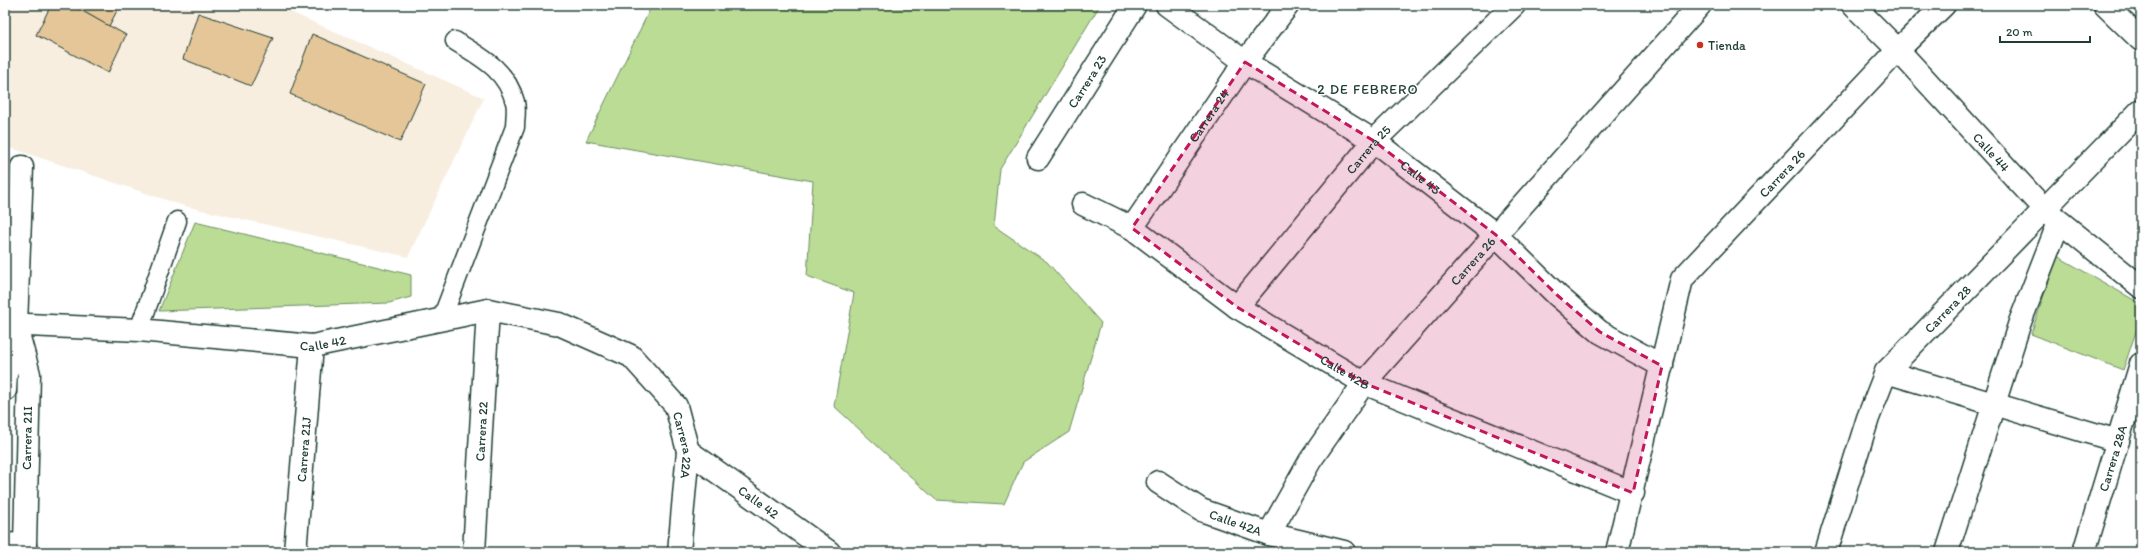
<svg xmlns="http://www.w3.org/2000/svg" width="2146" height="557" viewBox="0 0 2146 557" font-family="Itim,sans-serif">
	<rect width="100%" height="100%" fill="#fff"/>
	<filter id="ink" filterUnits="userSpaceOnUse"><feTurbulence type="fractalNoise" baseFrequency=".025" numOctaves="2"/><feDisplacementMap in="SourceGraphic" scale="8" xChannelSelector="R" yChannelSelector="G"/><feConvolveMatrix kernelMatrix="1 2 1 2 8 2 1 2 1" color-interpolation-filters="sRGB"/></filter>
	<g filter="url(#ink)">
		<polygon fill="#f7eee0" points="5,5 275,5 484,98 408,257 184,206 5,146"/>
		<g fill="#bbdc95" stroke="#6d8c64">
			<polygon points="652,5 1100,5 1000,169 994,226 1047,262 1101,323 1069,432 1023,462 1004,504 936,500 834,406 854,293 807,276 813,181 586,141"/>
			<polygon points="195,222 411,275 411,297 389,303 159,311"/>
			<polygon points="2057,256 2141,304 2141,317 2123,370 2031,334"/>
		</g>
		<g fill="#e5c698" stroke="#1f3d34">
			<polygon points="51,5 72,5 126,35 108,73 36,35"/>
			<polygon points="72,5 120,5 109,26"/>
			<polygon points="198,13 273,38 251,86 183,59"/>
			<polygon points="312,34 426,84 400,142 290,94"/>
		</g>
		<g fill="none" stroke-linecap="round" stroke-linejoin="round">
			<defs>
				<g id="service">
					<path d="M442 318 515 127C515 119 517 109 515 102 506 69 481 57 455 41"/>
					<polyline points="139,330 177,221"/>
				</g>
				<g id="minor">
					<path id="s1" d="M1167 5 1245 62 1374 141 1496 235 1557 295 1600 332 1662 366"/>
					<path id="s2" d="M1853 5 1898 50 2044 209 2141 287"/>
					<polyline points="2105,5 2141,40"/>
					<path id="s3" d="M1038 158 1135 5"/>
					<path id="s4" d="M1083 204 1132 228 1237 307 1364 383 1633 493"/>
					<path id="s5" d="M1132 228 1245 62 1288 5"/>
					<path id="s6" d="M1237 307 1374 141 1514 5"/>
					<path id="s7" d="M5 324 139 330 312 346 488 310 559 324 631 356 676 406 688 451 679 552"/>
					<polyline points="17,330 29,374 25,545"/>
					<polyline points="1886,372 2118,441"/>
					<polyline points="5,390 6,373 16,325 22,167"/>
					<path id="s8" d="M688 451 829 552"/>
					<path id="s9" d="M1158 482 1201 510 1269 534 1344 552"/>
					<path id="s10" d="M1269 534 1310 461 1364 383 1700 5"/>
					<path id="s11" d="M295 552 312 346"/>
					<path id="s12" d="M474 552 488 310"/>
					<path id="s13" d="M1617 552 1682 279 1898 50 1944 5"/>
					<path id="s14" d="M1826 552 1868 418 1886 372 2141 110"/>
					<polyline points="1947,552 2020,322 2059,222"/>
					<path id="s15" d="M2084 552 2141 364"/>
				</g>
				<polyline id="tertiary" points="5,544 25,545 25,552"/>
			</defs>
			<use href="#service" stroke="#1f3d34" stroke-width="21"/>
			<use href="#minor" stroke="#1f3d34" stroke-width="25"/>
			<use href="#tertiary" stroke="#1f3d34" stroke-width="25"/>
			<use href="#service" stroke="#fff" stroke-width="18"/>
			<use href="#minor" stroke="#fff" stroke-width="22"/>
			<use href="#tertiary" stroke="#fff" stroke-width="22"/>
		</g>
	</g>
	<path fill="#c2185b" fill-opacity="0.2" stroke="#c2185b" stroke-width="3" stroke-dasharray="8 5" stroke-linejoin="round" d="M1245 62 1374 141 1496 235 1557 295 1600 332 1662 366 1633 493 1364 383 1237 307 1132 228Z"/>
	<circle fill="#c8321e" stroke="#fff" stroke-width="1.5" cx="1700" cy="45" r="4"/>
	<g text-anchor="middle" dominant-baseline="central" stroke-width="3" stroke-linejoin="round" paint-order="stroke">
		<g font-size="13" fill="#1f3d34" stroke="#fff" text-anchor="start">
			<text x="1708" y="45">Tienda</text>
		</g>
		<g font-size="13" fill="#1f3d34" stroke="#fff">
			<text stroke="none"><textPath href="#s3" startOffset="91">Carrera 23</textPath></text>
			<text stroke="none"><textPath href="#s5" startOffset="136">Carrera 24</textPath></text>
			<text stroke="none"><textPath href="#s6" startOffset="205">Carrera 25</textPath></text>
			<text stroke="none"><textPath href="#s2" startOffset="202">Calle 44</textPath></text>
			<text stroke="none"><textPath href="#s13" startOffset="426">Carrera 26</textPath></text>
			<text stroke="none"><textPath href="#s1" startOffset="307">Calle 43</textPath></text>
			<text stroke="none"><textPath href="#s10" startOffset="342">Carrera 26</textPath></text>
			<text stroke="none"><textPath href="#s14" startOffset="278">Carrera 28</textPath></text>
			<text stroke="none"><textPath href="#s7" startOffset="319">Calle 42</textPath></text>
			<text stroke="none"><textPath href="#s4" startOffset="312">Calle 42B</textPath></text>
			<text stroke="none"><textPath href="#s12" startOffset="121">Carrera 22</textPath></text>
			<text transform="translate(27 438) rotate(-89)">Carrera 21I</text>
			<text stroke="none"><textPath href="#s7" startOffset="746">Carrera 22A</textPath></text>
			<text stroke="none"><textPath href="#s11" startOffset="103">Carrera 21J</textPath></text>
			<text stroke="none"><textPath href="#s15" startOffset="98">Carrera 28A</textPath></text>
			<text stroke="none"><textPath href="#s8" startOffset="87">Calle 42</textPath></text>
			<text stroke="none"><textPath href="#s9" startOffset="88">Calle 42A</textPath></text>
		</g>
		<g font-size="14" letter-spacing="1" fill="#1f3d34" stroke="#fff">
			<text x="1368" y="89">2 DE FEBRERO</text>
		</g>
	</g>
	<rect width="2146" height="557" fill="none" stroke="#fff" stroke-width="20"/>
	<rect x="10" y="10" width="2126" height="537" fill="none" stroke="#1f3d34" stroke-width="1.5" filter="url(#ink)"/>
	<path d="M2000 36v6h90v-6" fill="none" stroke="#1f3d34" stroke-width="2"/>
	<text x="2006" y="36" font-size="12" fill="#1f3d34" stroke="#ffffff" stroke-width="3" paint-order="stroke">20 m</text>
</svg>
